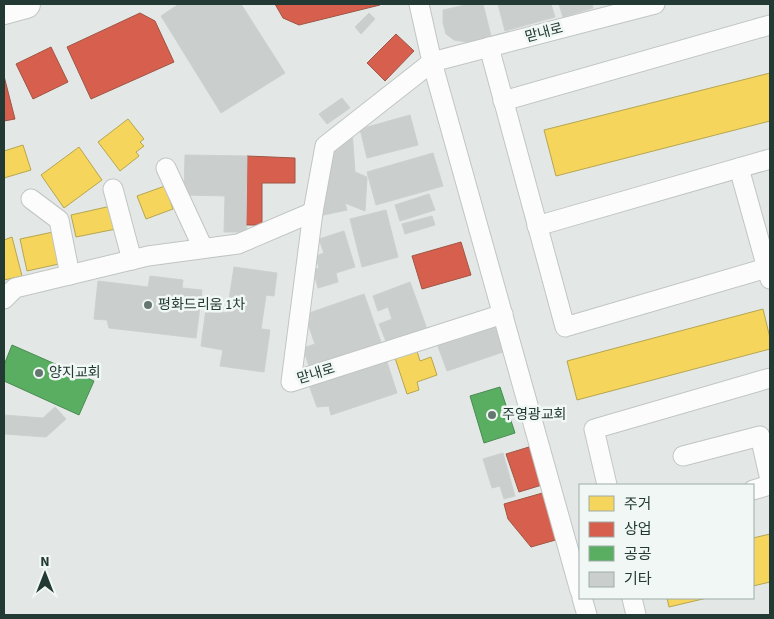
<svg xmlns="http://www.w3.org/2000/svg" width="774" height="619" viewBox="0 0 774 619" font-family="'Source Sans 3','Noto Sans KR',sans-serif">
	<rect width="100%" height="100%" fill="#e3e8e6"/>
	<g fill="#f6d55c" stroke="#b6a650">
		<polygon points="770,73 770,121 556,176 544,130"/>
		<polygon points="128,119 144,139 140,142 144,146 136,152 139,156 120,171 98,142"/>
		<polygon points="23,145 31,170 4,178 4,151"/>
		<polygon points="79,147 102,180 64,208 41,175"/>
		<polygon points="165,186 173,209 146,219 137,196"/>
		<polygon points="111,206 116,229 76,237 71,215"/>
		<polygon points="53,232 59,264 27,271 20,239"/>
		<polygon points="12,237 22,276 4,280 4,240"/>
		<polygon points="763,309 770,338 770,349 577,400 567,361"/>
		<polygon points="416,348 420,361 431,357 437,375 417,382 419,390 407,394 394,355"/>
		<polygon points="770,534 770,582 753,586 753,538"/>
		<polygon points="667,598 707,598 669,607"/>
	</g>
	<g fill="#d6604d" stroke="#a05545">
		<polygon points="275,4 381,4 380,5 299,25 283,18"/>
		<polygon points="140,13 155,21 174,62 91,99 67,47"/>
		<polygon points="396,34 414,51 385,81 367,63"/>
		<polygon points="51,47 68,82 33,99 16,64"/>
		<polygon points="4,76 15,119 4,121"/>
		<polygon points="247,156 295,158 295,183 262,183 262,225 246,225"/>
		<polygon points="461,242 471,275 422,289 412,256"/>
		<polygon points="529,447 542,485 519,492 506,454"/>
		<polygon points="546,492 559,539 531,547 508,519 504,504"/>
	</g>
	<g fill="#5aae61" stroke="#498b53">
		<polygon points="12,345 94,381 79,415 4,381 4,365"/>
		<polygon points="500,387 515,433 484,443 470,396"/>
	</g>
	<g fill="#cacfcd" stroke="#ccd1cf">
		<polygon points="179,4 241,4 285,73 221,113 161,16"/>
		<polygon points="470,4 483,4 491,36 467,42 454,40 446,34 443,23 443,10"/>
		<polygon points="498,4 551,4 555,17 505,31"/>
		<polygon points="559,4 592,4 593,8 563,17"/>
		<polygon points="369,13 375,19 361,34 355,27"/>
		<polygon points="342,98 350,108 327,124 319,114"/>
		<polygon points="410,115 418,145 367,158 360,129"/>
		<polygon points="352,130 355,172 367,177 365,211 345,203 347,210 319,216 330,148"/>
		<polygon points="433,153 443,186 376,205 367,172"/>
		<polygon points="185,155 247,156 246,225 248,232 224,232 225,196 184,195"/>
		<polygon points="429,194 435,210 400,221 395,205"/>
		<polygon points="386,210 398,257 362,267 350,219"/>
		<polygon points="432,216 435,225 405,234 402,224"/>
		<polygon points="344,231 355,267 336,273 338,282 318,288 313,270 319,268 316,256 324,253 319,239"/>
		<polygon points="234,267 277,273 274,296 266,295 261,329 270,330 264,372 220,366 223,350 201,346 206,309 227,313"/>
		<polygon points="150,276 183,280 182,288 202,290 196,338 109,328 107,320 94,319 98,281 148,287"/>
		<polygon points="410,282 427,329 387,344 379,324 392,319 388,307 378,311 373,296"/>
		<polygon points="364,294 382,345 323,365 321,361 309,366 303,348 315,344 307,321 311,319 309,313"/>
		<polygon points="486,326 497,327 506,351 447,371 436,341 455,334 458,340 475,334 473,330"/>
		<polygon points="386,359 397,393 331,415 329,406 317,407 309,385"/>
		<polygon points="55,407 66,419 46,437 4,434 4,415 43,418"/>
		<polygon points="503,453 515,496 504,499 500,486 492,488 483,459"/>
	</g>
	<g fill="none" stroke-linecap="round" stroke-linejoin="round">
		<defs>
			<g id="street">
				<polyline points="419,4 432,62 580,591"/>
				<polyline points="489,47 565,327 770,267"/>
				<polyline points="503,101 770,25"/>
				<polyline points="166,168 203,248"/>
				<polyline points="739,168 770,279"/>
				<polyline points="113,189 132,260"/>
				<polyline points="31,199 59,220 70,275"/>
				<polyline points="537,226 770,159"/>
				<polyline points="4,299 15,288 148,256 238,244 313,212"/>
				<polyline points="503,314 291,382 313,212 325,146 432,62 655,4"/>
				<polyline points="683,456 760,436 770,480"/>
				<polyline points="607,485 594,429 770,378"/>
				<polyline points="753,490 770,485"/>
				<polyline points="582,598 587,615"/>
				<polyline points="632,598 636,615"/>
			</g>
			<polyline id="secondary" points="4,10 26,4"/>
		</defs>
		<use href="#street" stroke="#c0c5c3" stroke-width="21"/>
		<use href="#secondary" stroke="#bfc6c3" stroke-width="30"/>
		<use href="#street" stroke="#fbfcfb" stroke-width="19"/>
		<use href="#secondary" stroke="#fbfcfb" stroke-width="28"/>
	</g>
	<g fill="#667772" stroke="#f1f7f4" stroke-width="2">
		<circle cx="148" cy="305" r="5"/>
		<circle cx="39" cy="373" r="5"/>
		<circle cx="492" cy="415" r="5"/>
	</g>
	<g text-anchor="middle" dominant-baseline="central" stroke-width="5" stroke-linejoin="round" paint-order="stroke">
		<g font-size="14" fill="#223a33" stroke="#f1f7f4">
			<text transform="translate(544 33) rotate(-15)">맏내로</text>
			<text transform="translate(316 374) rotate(-17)">맏내로</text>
		</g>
		<g font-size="14" fill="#223a33" stroke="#f1f7f4" text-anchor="start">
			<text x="158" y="305">평화드리움 1차</text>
			<text x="49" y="373">양지교회</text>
			<text x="502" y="415">주영광교회</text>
		</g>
	</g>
	<rect width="774" height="619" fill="none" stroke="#223a33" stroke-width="10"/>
	<rect x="579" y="484" width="175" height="115" fill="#f1f7f4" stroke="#9eaba7"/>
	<rect x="589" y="496" width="25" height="15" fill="#f6d55c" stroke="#9eaba7"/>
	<text x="624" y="509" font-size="15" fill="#223a33">주거</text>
	<rect x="589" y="522" width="25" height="15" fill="#d6604d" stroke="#9eaba7"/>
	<text x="624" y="534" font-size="15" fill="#223a33">상업</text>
	<rect x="589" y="546" width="25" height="15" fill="#5aae61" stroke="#9eaba7"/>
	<text x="624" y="559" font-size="15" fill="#223a33">공공</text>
	<rect x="589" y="572" width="25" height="15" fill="#cacfcd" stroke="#9eaba7"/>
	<text x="624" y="584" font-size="15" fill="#223a33">기타</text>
	<g transform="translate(45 574)" stroke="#f1f7f4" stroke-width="4" paint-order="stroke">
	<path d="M0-4L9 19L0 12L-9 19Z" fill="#223a33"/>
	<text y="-8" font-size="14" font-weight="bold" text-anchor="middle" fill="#223a33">N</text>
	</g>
</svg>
